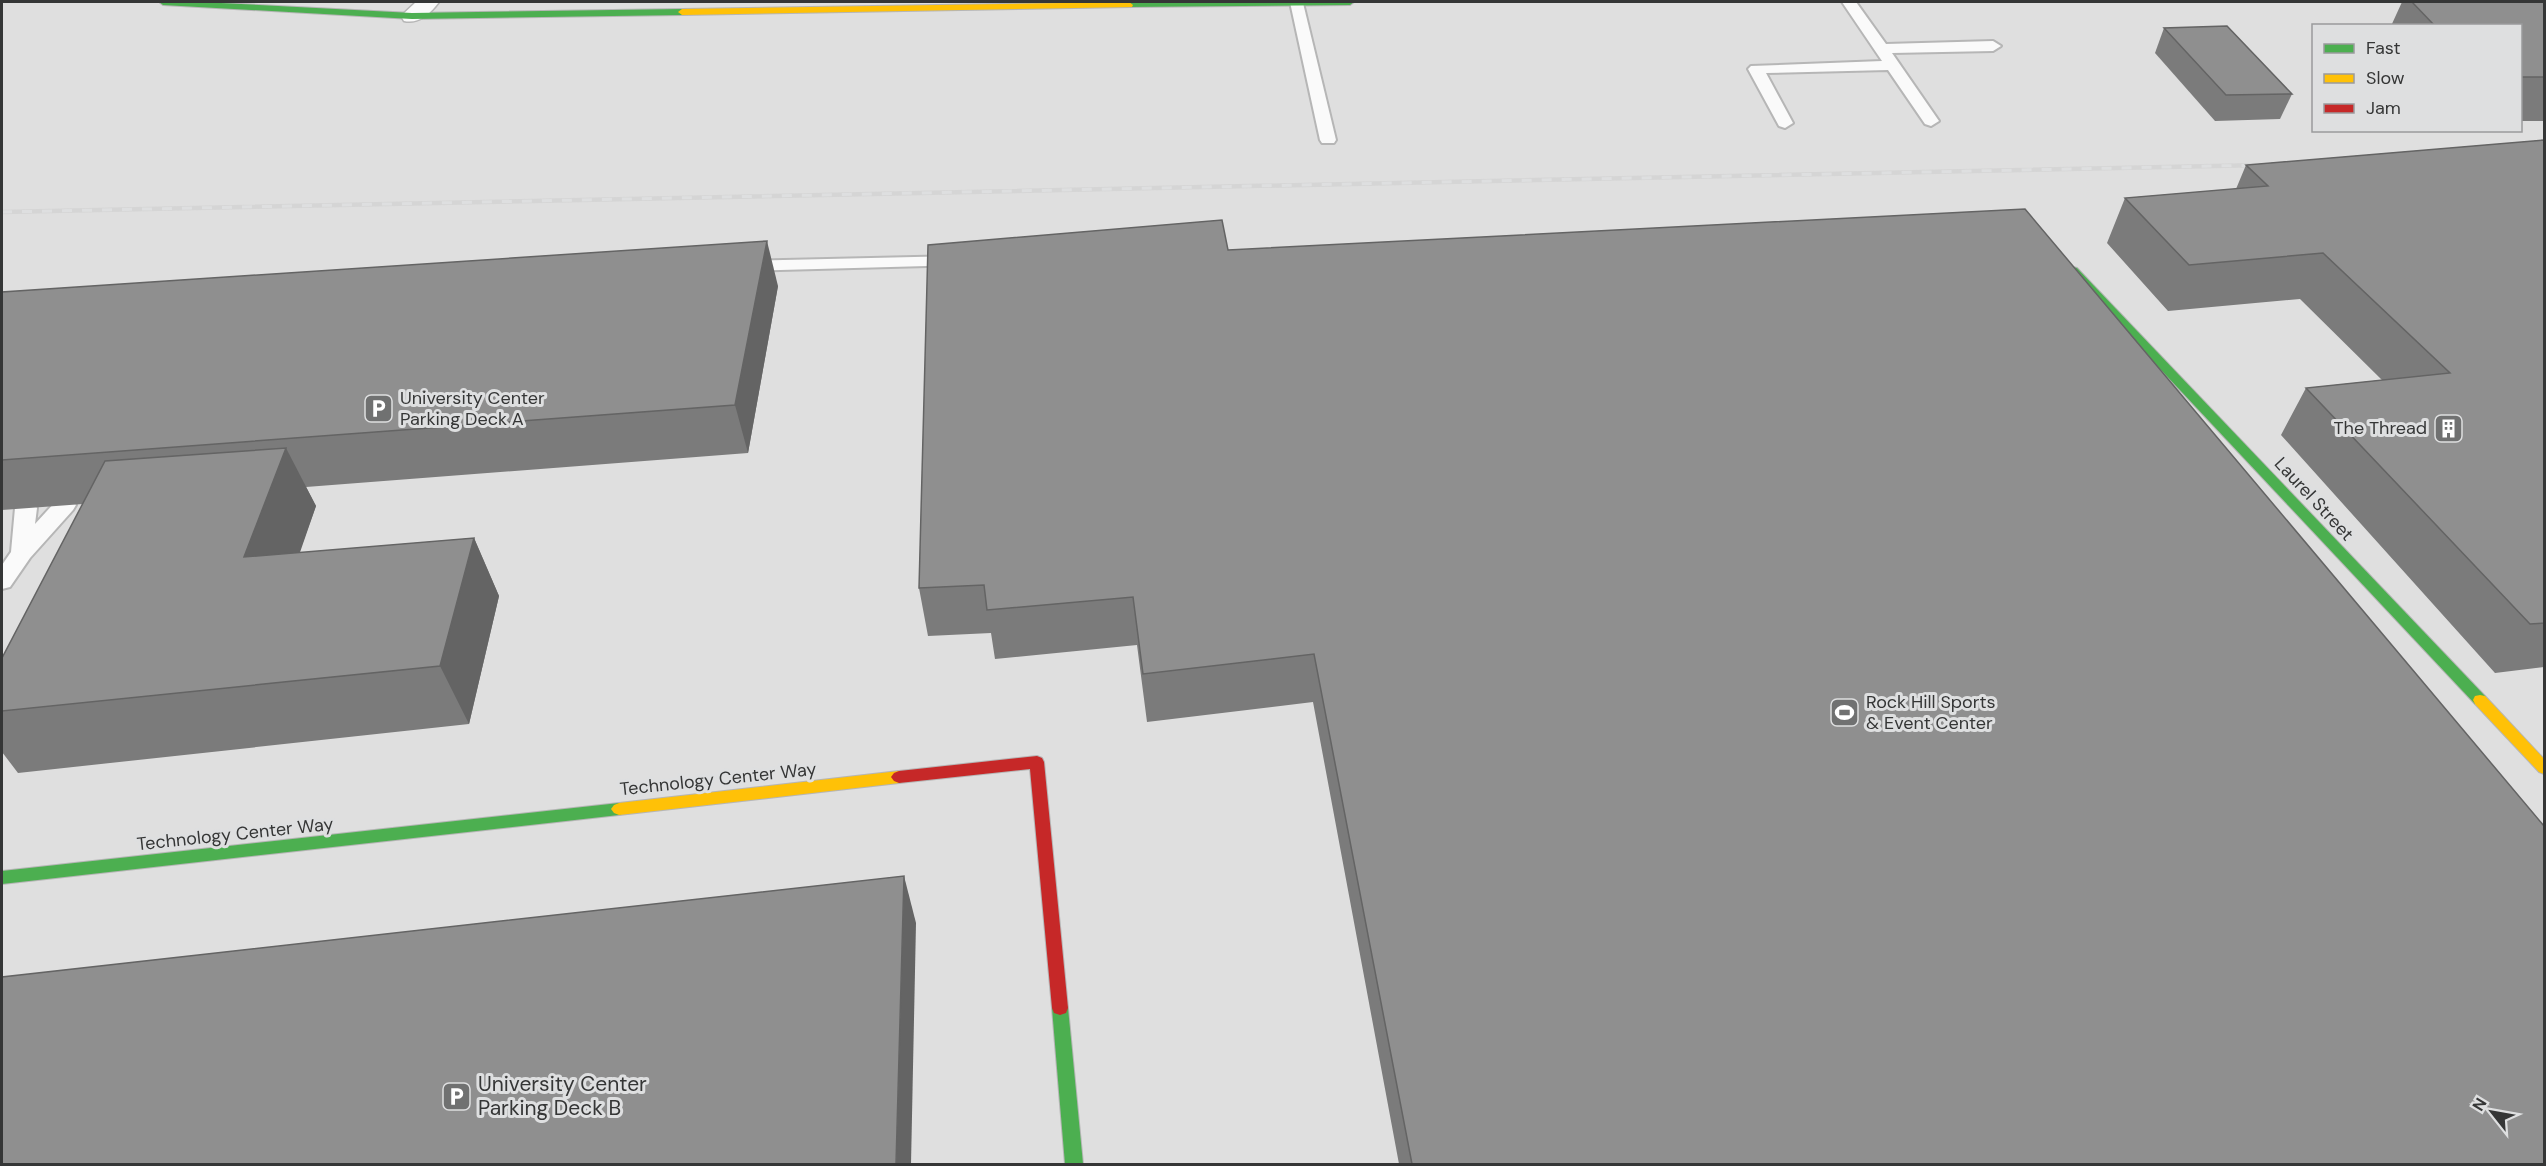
<svg xmlns="http://www.w3.org/2000/svg" width="2546" height="1166" viewBox="0 0 2546 1166" font-family="'DM Sans',sans-serif">
	<rect width="100%" height="100%" fill="#dfdfdf"/>
	<g fill="none" stroke-linecap="round" stroke-linejoin="round">
		<defs>
			<g id="lane">
				<polygon points="1290,2 1303,3 1336,140 1334,143 1322,143 1320,140"/>
				<polygon points="1842,2 1856,2 1886,44 1993,41 2001,46 1993,51 1892,53 1939,121 1931,126 1925,124 1888,70 1766,73 1793,123 1785,128 1779,126 1748,69 1751,66 1882,61"/>
				<polygon points="958,256 964,257 967,261 964,265 742,271 736,270 733,266 736,262 742,261"/>
				<polygon points="65,498 73,500 76,505 73,510 30,558 10,587 2,589 2,565 11,552 15,508 18,503 26,501 34,503 37,508 35,524 57,500"/>
			</g>
			<path id="street" d="M416 2H439C430 14 419 24 404 21L401 16Z"/>
			<g id="fast">
				<polygon points="159,2 201,2 412,13 682,9 686,12 682,15 412,19 163,5"/>
				<polygon points="1129,2 1354,2 1350,5 1126,7 1125,5"/>
				<polygon points="2073,267 2077,268 2485,696 2487,700 2485,704 2475,704 2069,272 2069,268"/>
				<polygon points="619,803 624,805 627,809 624,813 619,815 2,884 2,871"/>
				<polygon points="1060,1001 1066,1003 1068,1008 1083,1164 1065,1164 1052,1008 1054,1003"/>
			</g>
			<g id="slow">
				<polygon points="1129,2 1133,5 1132,7 682,15 678,12 682,9"/>
				<polygon points="2480,695 2485,696 2544,759 2544,774 2539,772 2475,704 2473,700 2475,696"/>
				<polygon points="899,771 904,773 907,777 904,781 899,783 619,815 614,813 611,809 614,805 619,803"/>
			</g>
			<polygon id="jam" points="1037,756 1042,758 1044,762 1068,1008 1066,1013 1060,1015 1054,1013 1052,1008 1030,769 899,783 894,781 891,777 894,773 899,771"/>
		</defs>
		<use href="#lane" stroke="#b6b6b6" stroke-width="4"/>
		<use href="#street" stroke="#b6b6b6" stroke-width="3"/>
		<use href="#fast" stroke="#b6b6b6" stroke-width="2"/>
		<use href="#slow" stroke="#b6b6b6" stroke-width="2"/>
		<use href="#jam" stroke="#b6b6b6" stroke-width="2"/>
		<use href="#lane" fill="#fafafa" fill-rule="evenodd"/>
		<use href="#street" fill="#fafafa" fill-rule="evenodd"/>
		<use href="#fast" fill="#4caf50" fill-rule="evenodd"/>
		<use href="#slow" fill="#ffc107" fill-rule="evenodd"/>
		<use href="#jam" fill="#c62828" fill-rule="evenodd"/>
		<defs>
			<polyline id="rail" points="2,212 2263,165"/>
		</defs>
		<use href="#rail" stroke="#d5d5d5" stroke-width="4.5"/>
		<use href="#rail" stroke="#dedfe0" stroke-width="3" stroke-dasharray="10" stroke-linecap="butt"/>
	</g>
	<g fill="#7b7b7b">
		<polygon points="2402,2 2544,2 2544,121 2520,121 2520,26 2391,26"/>
		<polygon points="2164,28 2292,94 2280,119 2215,121 2155,53"/>
		<polygon points="2544,140 2544,667 2495,673 2281,435 2306,388 2382,380 2300,299 2168,311 2107,243 2125,198 2236,189 2246,165"/>
		<polygon points="1228,250 2544,1164 1399,1164 1313,702 1147,722 1137,645 995,659 991,633 928,636 919,588"/>
		<polygon points="778,286 748,453 306,487 316,506 299,553 474,538 499,596 469,724 18,773 2,752 2,658 83,504 2,510 2,292"/>
	</g>
	<g fill="#646464">
		<polygon points="767,241 778,286 748,453 735,405"/>
		<polygon points="286,448 316,506 278,616 244,557"/>
		<polygon points="474,538 499,596 469,724 440,666"/>
		<polygon points="904,876 916,923 911,1164 896,1164"/>
	</g>
	<g fill="#8f8f8f" stroke="#646464" stroke-width="1.5">
		<polygon points="2412,2 2544,2 2544,77 2520,77 2520,26 2435,26"/>
		<polygon points="2227,26 2292,94 2226,95 2164,28"/>
		<polygon points="2544,140 2544,623 2530,624 2306,388 2450,373 2323,253 2189,265 2125,198 2268,186 2246,165"/>
		<polygon points="2025,209 2544,826 2544,1164 1412,1164 1314,654 1143,674 1133,597 987,610 984,585 919,588 928,245 1222,220 1228,250"/>
		<polygon points="767,241 735,405 2,460 2,292"/>
		<polygon points="286,448 244,557 474,538 440,666 2,711 2,658 105,461"/>
		<polygon points="904,876 896,1164 2,1164 2,977"/>
	</g>
	<defs>
		<symbol id="parking-square" viewBox="-11 -11 22 22"><rect x="-9" y="-9" width="18" height="18" rx="4" fill="#707171" stroke="#dedfe0"/><path d="M-3.5-5.5H1a3.5 3.5 0 0 1 0 7H-1V5.5H-3.5ZM-1-3.4V-.6H.8a1.4 1.4 0 0 0 0-2.8Z" fill="#fff"/></symbol>
		<symbol id="building-square" viewBox="-11 -11 22 22"><rect x="-9" y="-9" width="18" height="18" rx="4" fill="#707171" stroke="#dedfe0"/><path d="M-4-6H4V6H1V3H-1V6H-4ZM-2.5-4.3h1.7v1.8h-1.7ZM.8-4.3h1.7v1.8H.8ZM-2.5-1h1.7V.8h-1.7ZM.8-1h1.7V.8H.8Z" fill="#fff"/></symbol>
		<symbol id="stadium-square" viewBox="-11 -11 22 22"><rect x="-9" y="-9" width="18" height="18" rx="4" fill="#707171" stroke="#dedfe0"/><path d="M0-5a6.5 5 0 1 0 0 10a6.5 5 0 1 0 0-10ZM-3.5-1.8h7v3.6h-7Z" fill="#fff"/></symbol>
	</defs>
	<g fill-rule="evenodd">
		<use href="#parking-square" x="362" y="392" width="33" height="33"/>
		<use href="#building-square" x="2432" y="412" width="33" height="33"/>
		<use href="#stadium-square" x="1828" y="696" width="33" height="33"/>
		<use href="#parking-square" x="440" y="1080" width="33" height="33"/>
	</g>
	<g text-anchor="middle" dominant-baseline="central" stroke-width="6" stroke-linejoin="round" paint-order="stroke">
		<g font-size="18" fill="#353636" stroke="#dedfe0" text-anchor="start">
			<text x="400" y="398">University Center<tspan x="400" dy="21">Parking Deck A</tspan></text>
			<text x="2427" y="428" text-anchor="end">The Thread</text>
			<text x="1866" y="702">Rock Hill Sports<tspan x="1866" dy="21">&amp; Event Center</tspan></text>
		</g>
		<g font-size="18" fill="#353636" stroke="#dedfe0">
			<text transform="translate(2314 499) rotate(47)">Laurel Street</text>
			<text transform="translate(718 779) rotate(-6)">Technology Center Way</text>
			<text transform="translate(235 834) rotate(-6)">Technology Center Way</text>
		</g>
		<g font-size="21" fill="#353636" stroke="#dedfe0" text-anchor="start">
			<text x="478" y="1084">University Center<tspan x="478" dy="24">Parking Deck B</tspan></text>
		</g>
	</g>
	<rect width="2546" height="1166" fill="none" stroke="#353636" stroke-width="6"/>
	<rect x="2312" y="24" width="210" height="108" fill="#dedfe0" stroke="#9a9b9c" stroke-width="1.5"/>
	<rect x="2324" y="44" width="30" height="9" fill="#4caf50" stroke="#9a9b9c" stroke-width="1.5"/>
	<text x="2366" y="54" font-size="18" fill="#353636">Fast</text>
	<rect x="2324" y="74" width="30" height="9" fill="#ffc107" stroke="#9a9b9c" stroke-width="1.5"/>
	<text x="2366" y="84" font-size="18" fill="#353636">Slow</text>
	<rect x="2324" y="104" width="30" height="9" fill="#c62828" stroke="#9a9b9c" stroke-width="1.5"/>
	<text x="2366" y="114" font-size="18" fill="#353636">Jam</text>
	<g transform="translate(2492 1112) rotate(301)" stroke="#dedfe0" stroke-width="4.5" paint-order="stroke">
	<path d="M0-4.5L10 22L0 15L-10 22Z" fill="#353636"/>
	<text y="-9" font-size="16" font-weight="bold" text-anchor="middle" fill="#353636">N</text>
	</g>
</svg>
